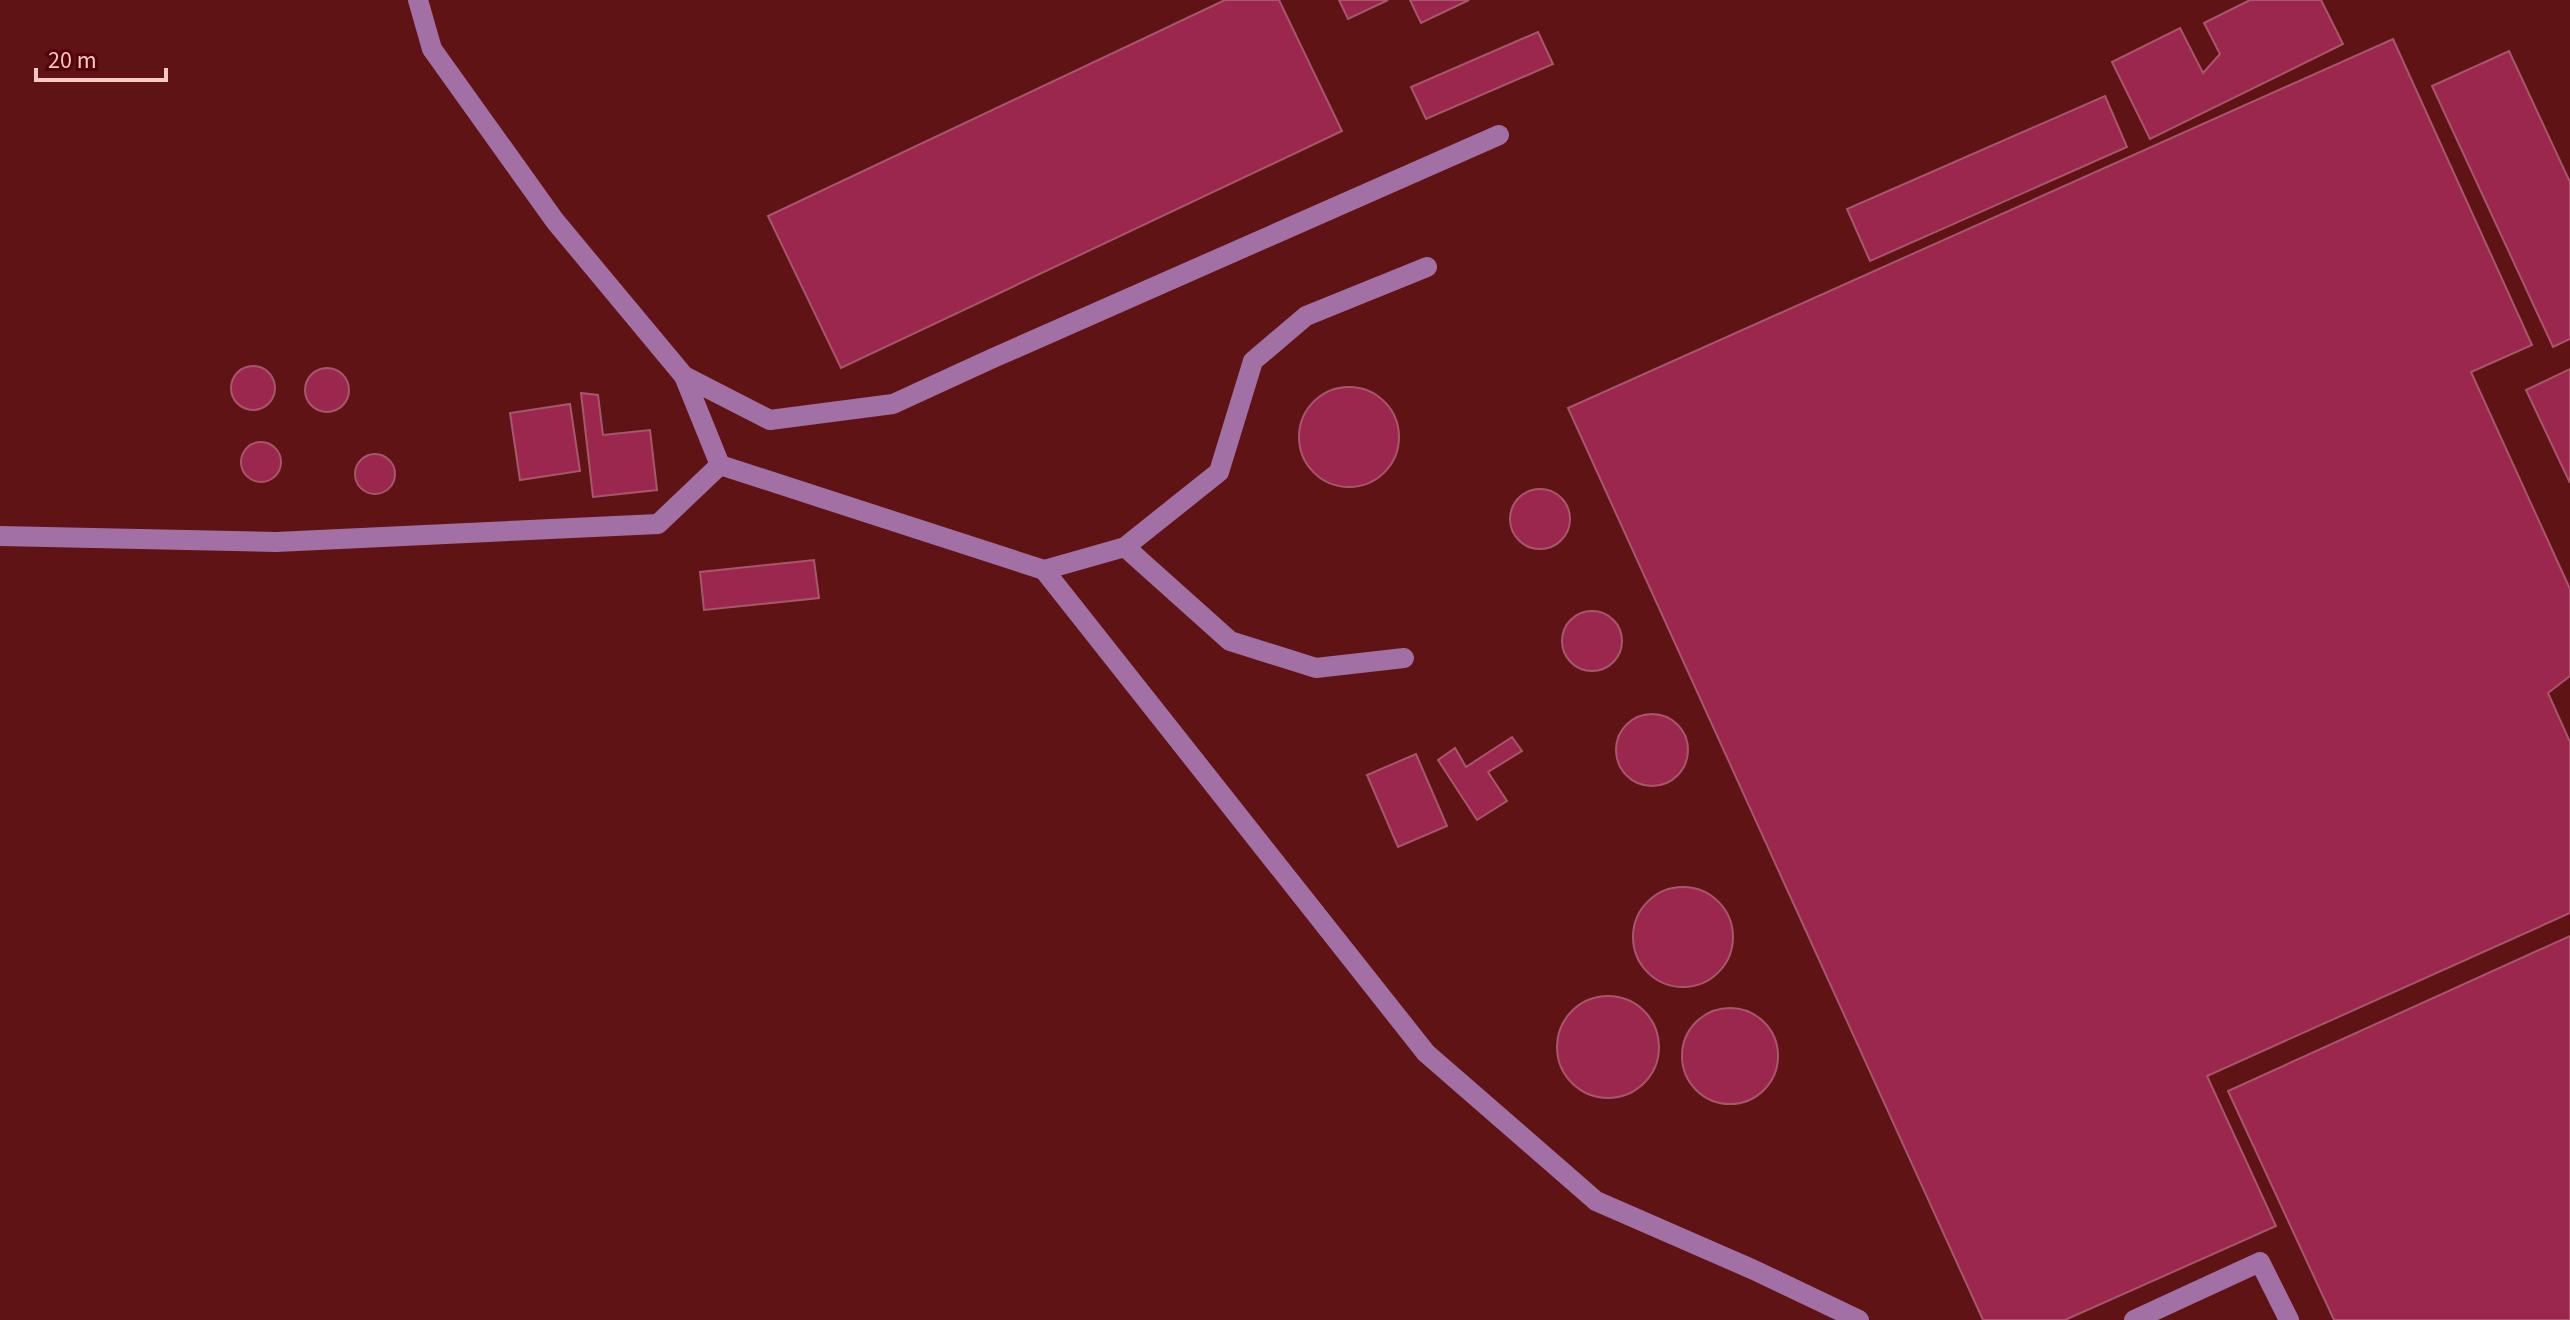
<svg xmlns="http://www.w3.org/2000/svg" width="2570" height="1320" viewBox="0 0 2570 1320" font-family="'Source Sans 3',sans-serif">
	<rect width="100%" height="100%" fill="#601314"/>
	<g fill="#9b274e" stroke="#a8566b" stroke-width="2">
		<polygon points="1225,0 1279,0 1342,131 841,368 768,216"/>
		<polygon points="1339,0 1388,0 1348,19"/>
		<polygon points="1410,0 1469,0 1421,23"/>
		<polygon points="2250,0 2321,0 2343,44 2150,139 2112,62 2180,28 2203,73 2220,54 2204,23"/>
		<polygon points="1538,32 1553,64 1426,119 1411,87"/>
		<polygon points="2393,39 2532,345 2471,372 2570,589 2570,676 2548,693 2570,742 2570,913 2207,1076 2276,1226 2065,1320 1983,1320 1568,408"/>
		<polygon points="2509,51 2570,182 2570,339 2553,347 2432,86"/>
		<polygon points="2105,96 2127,147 1870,261 1847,209"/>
		<circle cx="253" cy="388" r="22"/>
		<circle cx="327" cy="390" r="22"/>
		<polygon points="2570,369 2570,483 2526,390"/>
		<circle cx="1349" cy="437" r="50"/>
		<polygon points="581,393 598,395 603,435 650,430 657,490 593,497"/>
		<polygon points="570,404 580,471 520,480 510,413"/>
		<circle cx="261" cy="462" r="20"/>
		<circle cx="375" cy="474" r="20"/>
		<circle cx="1540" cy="519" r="30"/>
		<polygon points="814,560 819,598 704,610 700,572"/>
		<circle cx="1592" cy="641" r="30"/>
		<circle cx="1652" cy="750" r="36"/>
		<polygon points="1512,737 1522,751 1488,772 1507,801 1477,820 1438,760 1455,748 1466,767"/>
		<polygon points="1416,754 1447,826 1398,847 1367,775"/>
		<circle cx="1683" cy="937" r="50"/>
		<polygon points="2570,936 2570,1320 2334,1320 2228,1091"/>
		<circle cx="1608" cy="1047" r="51"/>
		<circle cx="1730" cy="1056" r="48"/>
	</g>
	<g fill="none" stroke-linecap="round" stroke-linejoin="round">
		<g stroke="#a270a4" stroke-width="20">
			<polyline points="418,0 432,49 555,221 684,376"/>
			<polyline points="0,536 276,542 658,524 720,465"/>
			<polyline points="1125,547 1219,472 1253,361 1306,316 1427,267"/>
			<polyline points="1044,570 720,465 684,376 770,420 893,404 991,359 1499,135"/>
			<polyline points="1404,658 1316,668 1230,641 1125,547 1044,570 1426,1053 1596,1201 1754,1270 1859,1320"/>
			<polyline points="2134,1320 2260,1262 2289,1320"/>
		</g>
	</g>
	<path d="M36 68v12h130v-12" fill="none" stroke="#f8c9c4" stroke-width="4"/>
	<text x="48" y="68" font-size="24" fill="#f8c9c4" stroke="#53040a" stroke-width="6" paint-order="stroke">20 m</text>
</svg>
